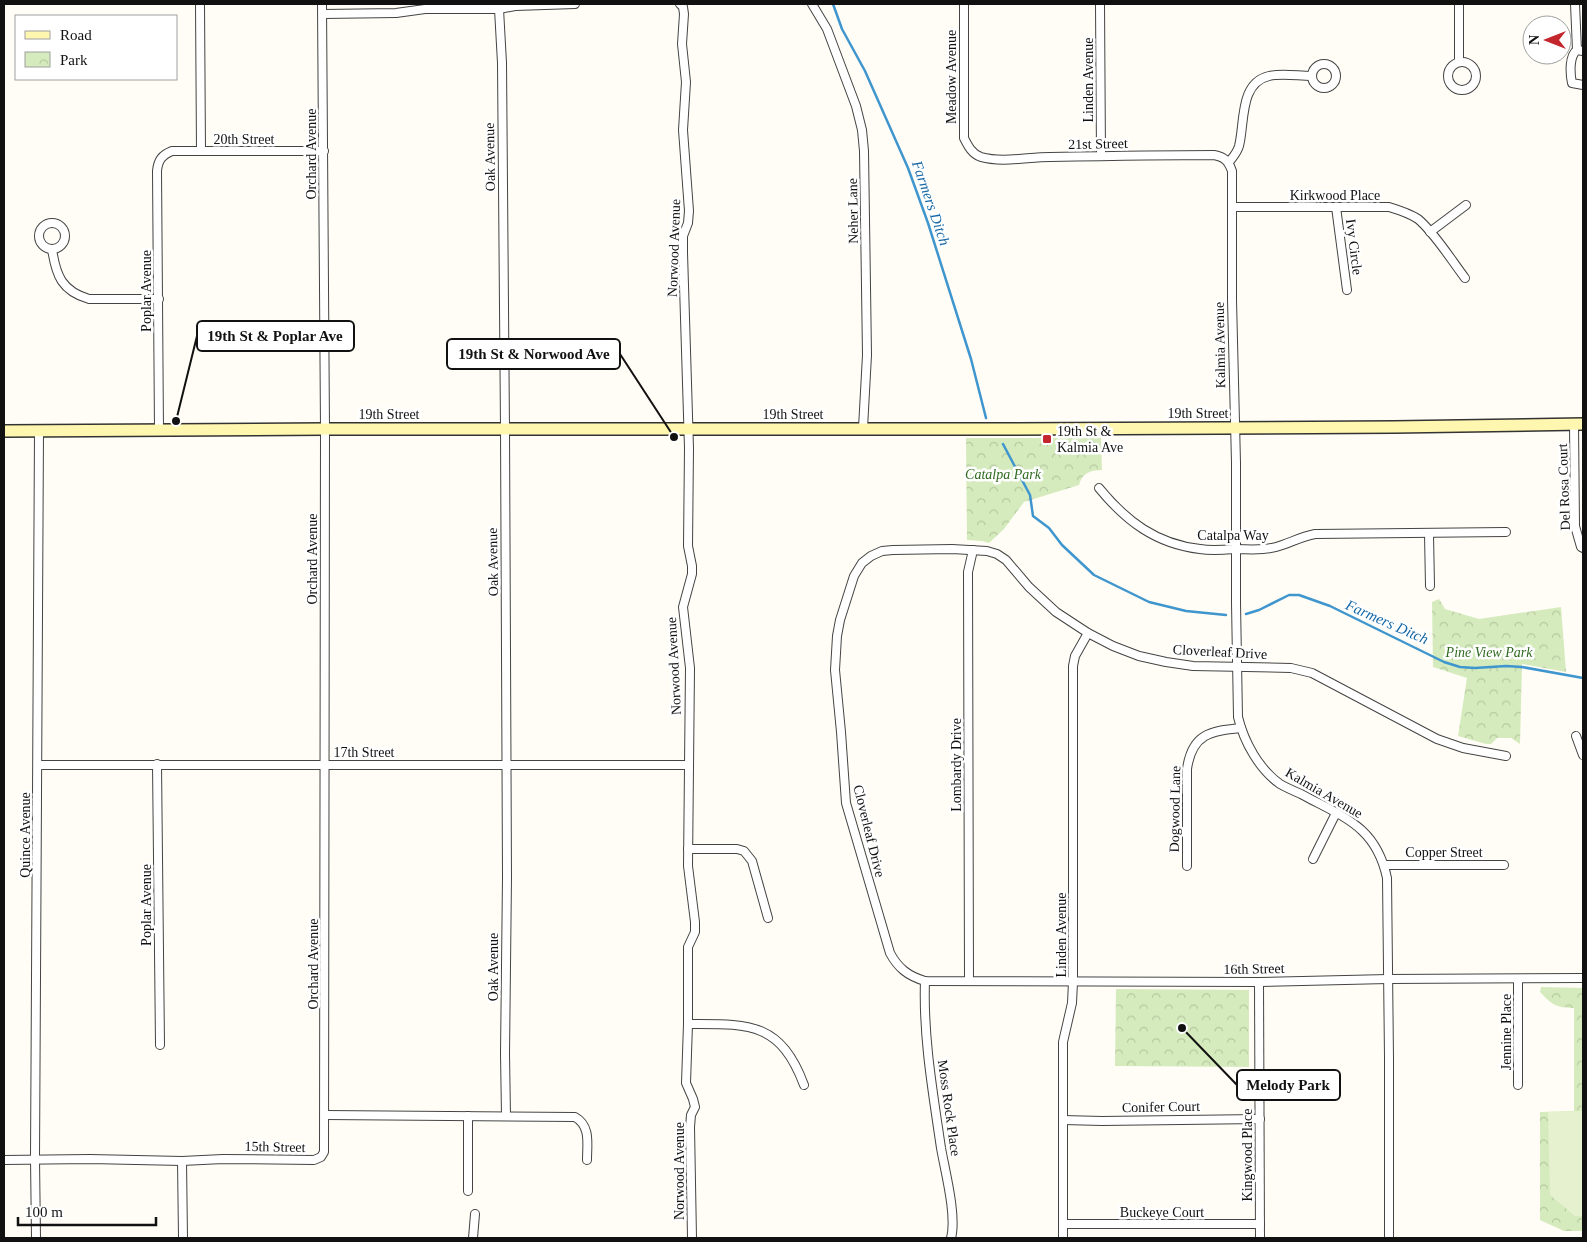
<svg xmlns="http://www.w3.org/2000/svg" width="1587" height="1242" viewBox="0 0 1587 1242" font-family="Georgia,serif">
	<defs>
		<pattern id="park-crowns" width="20" height="18" patternUnits="userSpaceOnUse" patternTransform="scale(1.25)"><rect width="20" height="18" fill="#d5ebbd"/><path d="M2 6a3 3 0 1 1 6 0M12 15a3 3 0 1 1 6 0" fill="none" stroke="#b6c8a1"/></pattern>
	</defs>
	<rect width="100%" height="100%" fill="#fffdf5"/>
	<g fill="url(#park-crowns)">
		<path d="M966 438H1101L1102 470C1091 470 1082 473 1079 485L1024 502 1004 529 989 543 982 541 967 540Z"/>
		<polygon points="1439,599 1445,609 1479,619 1561,607 1566,672 1522,664 1520,744 1511,738 1497,738 1491,744 1486,744 1458,736 1467,678 1433,667 1432,602"/>
		<path d="M1541 987 1583 988V1231H1564L1540 1220V1112L1574 1111V1008C1557 1008 1552 1005 1540 992Z"/>
		<polygon points="1116,989 1249,990 1249,1067 1115,1066"/>
	</g>
	<polygon fill="#e6f2cf" points="1583,1111 1583,1216 1575,1216 1550,1195 1548,1112"/>
	<g fill="none" stroke-linecap="round" stroke-linejoin="round">
		<g stroke="#3f96cf" stroke-width="2.5">
			<polyline points="833,4 842,29 865,71 908,168 928,223 971,359 986,418"/>
			<polyline points="1003,444 1030,495 1033,516 1049,528 1062,545 1094,575 1149,602 1186,611 1226,615"/>
			<polyline points="1246,614 1259,610 1289,595 1299,595 1330,606 1444,662 1460,667 1475,668 1506,666 1522,667 1583,678"/>
		</g>
		<defs>
			<g id="street">
				<polyline points="200,4 201,151"/>
				<polyline points="680,4 683,7 684,14 682,44 686,82 683,130 689,211 688,223 683,236 683,253 689,448 688,546 692,566 692,574 683,607 690,668 688,866 695,922 695,932 688,947 688,1024 686,1083 693,1099 695,1107 691,1115 690,1127 692,1238"/>
				<polyline points="812,4 827,29 856,106 862,130 864,151 867,355 863,428"/>
				<path d="M964 4V138C968 146 972 154 981 157 1002 163 1028 157 1050 157 1104 156 1159 155 1214 155 1224 157 1228 160 1232 171V300L1236 463V603L1238 717C1244 742 1259 769 1280 784 1287 788 1294 791 1301 794 1343 817 1376 826 1387 878L1389 1058V1238"/>
				<polyline points="1100,4 1101,156"/>
				<polyline points="1459,4 1459,62"/>
				<polyline points="1575,4 1577,50"/>
				<polyline points="499,9 502,63 505,429 507,877 505,1054 506,1116"/>
				<polyline points="323,14 396,13 425,9 499,9 515,6 575,4"/>
				<path d="M1583 51 1577 50C1569 56 1570 73 1572 83L1583 85"/>
				<circle cx="1462" cy="76" r="14"/>
				<circle cx="1324" cy="76" r="12"/>
				<path d="M1229 162C1233 157 1237 153 1239 146 1245 123 1239 83 1269 76 1282 73 1298 76 1311 76"/>
				<path d="M1232 207H1389C1399 210 1409 213 1418 219 1434 232 1452 261 1465 278"/>
				<polyline points="1336,207 1347,290"/>
				<circle cx="52" cy="236" r="13"/>
				<polyline points="1430,232 1466,205"/>
				<path d="M52 249C56 276 62 291 89 299H159"/>
				<polyline points="1574,424 1575,526 1581,547 1583,548"/>
				<path d="M159 430 157 171C158 160 162 155 172 151H324"/>
				<path d="M1099 488C1126 521 1156 544 1200 549 1211 551 1223 550 1234 549 1248 549 1262 551 1276 547 1290 543 1300 537 1315 534L1506 532"/>
				<polyline points="1429,534 1430,586"/>
				<polyline points="1576,736 1583,755"/>
				<path d="M1506 756 1463 748 1437 739 1312 673 1291 668 1193 666 1166 662 1139 656 1113 646 1088 633 1056 612 1029 587 1006 560 997 554 987 551 952 549 893 550 882 551 871 556 862 563 854 576 840 620 837 636 835 670 841 732 846 803 890 953C898 968 908 976 925 981L1259 982 1388 979 1583 978"/>
				<polyline points="157,764 160,1045"/>
				<polyline points="38,765 689,765"/>
				<polyline points="688,849 737,849 744,851 752,861 768,918"/>
				<polyline points="1313,859 1336,813"/>
				<polyline points="1384,865 1504,865"/>
				<path d="M1187 866V769C1192 734 1210 731 1241 728"/>
				<path d="M925 981C923 1037 933 1093 941 1148 945 1171 957 1216 951 1238"/>
				<polyline points="969,981 968,572 973,550"/>
				<polyline points="1259,982 1260,1238"/>
				<path d="M688 1024C748 1024 780 1021 804 1085"/>
				<polyline points="1518,1085 1518,979"/>
				<path d="M325 1115 575 1117C591 1126 587 1144 587 1160"/>
				<polyline points="1063,1120 1102,1121 1260,1119"/>
				<polyline points="4,1160 90,1159 182,1161 223,1159 314,1160 321,1157 324,1152 325,429 322,4"/>
				<polyline points="182,1161 183,1238"/>
				<polyline points="468,1191 468,1116"/>
				<polyline points="1063,1224 1260,1224"/>
				<polyline points="36,1238 35,1159 39,431"/>
				<polyline points="473,1238 475,1214"/>
				<polyline points="1063,1238 1063,1042 1072,1003 1073,982 1073,666 1075,656 1088,633"/>
			</g>
			<polyline id="secondary" points="4,431 325,429 1009,429 1394,427 1583,424"/>
		</defs>
		<use href="#street" stroke="#444" stroke-width="10"/>
		<use href="#secondary" stroke="#333" stroke-width="14"/>
		<use href="#street" stroke="#fff" stroke-width="8"/>
		<use href="#secondary" stroke="#fff6b0" stroke-width="11"/>
	</g>
	<rect fill="#c4262e" stroke="#fff" stroke-width="2" x="1042" y="434" width="10" height="10" rx="2.5"/>
	<g text-anchor="middle" dominant-baseline="central" stroke-width="5" stroke-linejoin="round" paint-order="stroke">
		<g font-size="14" fill="#111" stroke="#fff">
			<text transform="translate(951 77) rotate(-90)">Meadow Avenue</text>
			<text transform="translate(1088 80) rotate(-90)">Linden Avenue</text>
			<text x="244" y="139">20th Street</text>
			<text transform="translate(1098 144) rotate(-1)">21st Street</text>
			<text transform="translate(311 154) rotate(-90)">Orchard Avenue</text>
			<text transform="translate(490 157) rotate(-91)">Oak Avenue</text>
			<text x="1335" y="195">Kirkwood Place</text>
			<text transform="translate(853 211) rotate(-91)">Neher Lane</text>
			<text transform="translate(1354 247) rotate(83)">Ivy Circle</text>
			<text transform="translate(674 248) rotate(-88)">Norwood Avenue</text>
			<text transform="translate(146 291) rotate(-90)">Poplar Avenue</text>
			<text transform="translate(1220 345) rotate(-91)">Kalmia Avenue</text>
			<text x="1198" y="413">19th Street</text>
			<text x="389" y="414">19th Street</text>
			<text x="793" y="414">19th Street</text>
			<text transform="translate(1564 487) rotate(-92)">Del Rosa Court</text>
			<text x="1233" y="535">Catalpa Way</text>
			<text transform="translate(312 559) rotate(-90)">Orchard Avenue</text>
			<text transform="translate(493 562) rotate(-91)">Oak Avenue</text>
			<text transform="translate(1220 652) rotate(3)">Cloverleaf Drive</text>
			<text transform="translate(674 666) rotate(-93)">Norwood Avenue</text>
			<text x="364" y="752">17th Street</text>
			<text transform="translate(956 765) rotate(-90)">Lombardy Drive</text>
			<text transform="translate(1324 793) rotate(30)">Kalmia Avenue</text>
			<text transform="translate(1175 809) rotate(-89)">Dogwood Lane</text>
			<text transform="translate(869 831) rotate(76)">Cloverleaf Drive</text>
			<text transform="translate(25 835) rotate(-90)">Quince Avenue</text>
			<text x="1444" y="852">Copper Street</text>
			<text transform="translate(146 905) rotate(-90)">Poplar Avenue</text>
			<text transform="translate(1061 935) rotate(-90)">Linden Avenue</text>
			<text transform="translate(313 964) rotate(-90)">Orchard Avenue</text>
			<text transform="translate(493 967) rotate(-90)">Oak Avenue</text>
			<text transform="translate(1254 969) rotate(-1)">16th Street</text>
			<text transform="translate(1506 1032) rotate(-90)">Jennine Place</text>
			<text transform="translate(1161 1107) rotate(-1)">Conifer Court</text>
			<text transform="translate(949 1108) rotate(82)">Moss Rock Place</text>
			<text transform="translate(275 1147) rotate(1)">15th Street</text>
			<text transform="translate(1247 1155) rotate(-90)">Kingwood Place</text>
			<text transform="translate(679 1171) rotate(-90)">Norwood Avenue</text>
			<text x="1162" y="1212">Buckeye Court</text>
		</g>
		<g font-size="14" fill="#111" stroke="#fff" text-anchor="start">
			<text x="1057" y="431">19th St &amp;<tspan x="1057" dy="16">Kalmia Ave</tspan></text>
		</g>
		<g font-size="14" font-style="italic" fill="#2f6b1f" stroke="#fff">
			<text x="1003" y="474">Catalpa Park</text>
			<text x="1489" y="652">Pine View Park</text>
		</g>
		<g font-size="15" font-style="italic" fill="#1768a6" stroke="#fff">
			<text transform="translate(931 203) rotate(71)">Farmers Ditch</text>
			<text transform="translate(1387 622) rotate(24)">Farmers Ditch</text>
		</g>
	</g>
	<path fill="none" stroke="#111" stroke-width="2" d="M176 421L197 336M674 437L620 354M1182 1028L1237 1085"/>
	<g fill="#111" stroke="#fff" stroke-width="2">
		<circle cx="176" cy="421" r="5"/>
		<circle cx="674" cy="437" r="5"/>
		<circle cx="1182" cy="1028" r="5"/>
	</g>
	<g fill="#fff" stroke="#111" stroke-width="2">
		<rect x="197" y="321" width="157" height="30" rx="5"/>
		<rect x="447" y="339" width="173" height="30" rx="5"/>
		<rect x="1237" y="1070" width="103" height="30" rx="5"/>
	</g>
	<g font-size="15" text-anchor="middle" font-weight="bold" fill="#111">
		<text x="275" y="341">19th St &amp; Poplar Ave</text>
		<text x="534" y="359">19th St &amp; Norwood Ave</text>
		<text x="1288" y="1090">Melody Park</text>
	</g>
	<rect width="1587" height="1242" fill="none" stroke="#111111" stroke-width="10"/>
	<rect x="15" y="15" width="162" height="65" fill="#ffffff" stroke="#a0a0a0"/>
	<rect x="25" y="31" width="25" height="8" fill="#fff6b0" stroke="#a0a0a0"/>
	<text x="60" y="40" font-size="15" fill="#111111">Road</text>
	<rect x="25" y="52" width="25" height="15" fill="url(#park-crowns)" stroke="#a0a0a0"/>
	<text x="60" y="65" font-size="15" fill="#111111">Park</text>
	<g transform="translate(1547 40) rotate(270)"><circle r="24" fill="#ffffff" stroke="#a0a0a0"/>
	<path d="M0-4L9 19L0 12L-9 19Z" fill="#c4262e"/>
	<text y="-8" font-size="14" font-weight="bold" text-anchor="middle" fill="#111111">N</text>
	</g>
	<path d="M18 1217v8h138v-8" fill="none" stroke="#111111" stroke-width="2.5"/>
	<text x="25" y="1217" font-size="15" fill="#111111" stroke="#ffffff" stroke-width="4" paint-order="stroke">100 m</text>
</svg>
